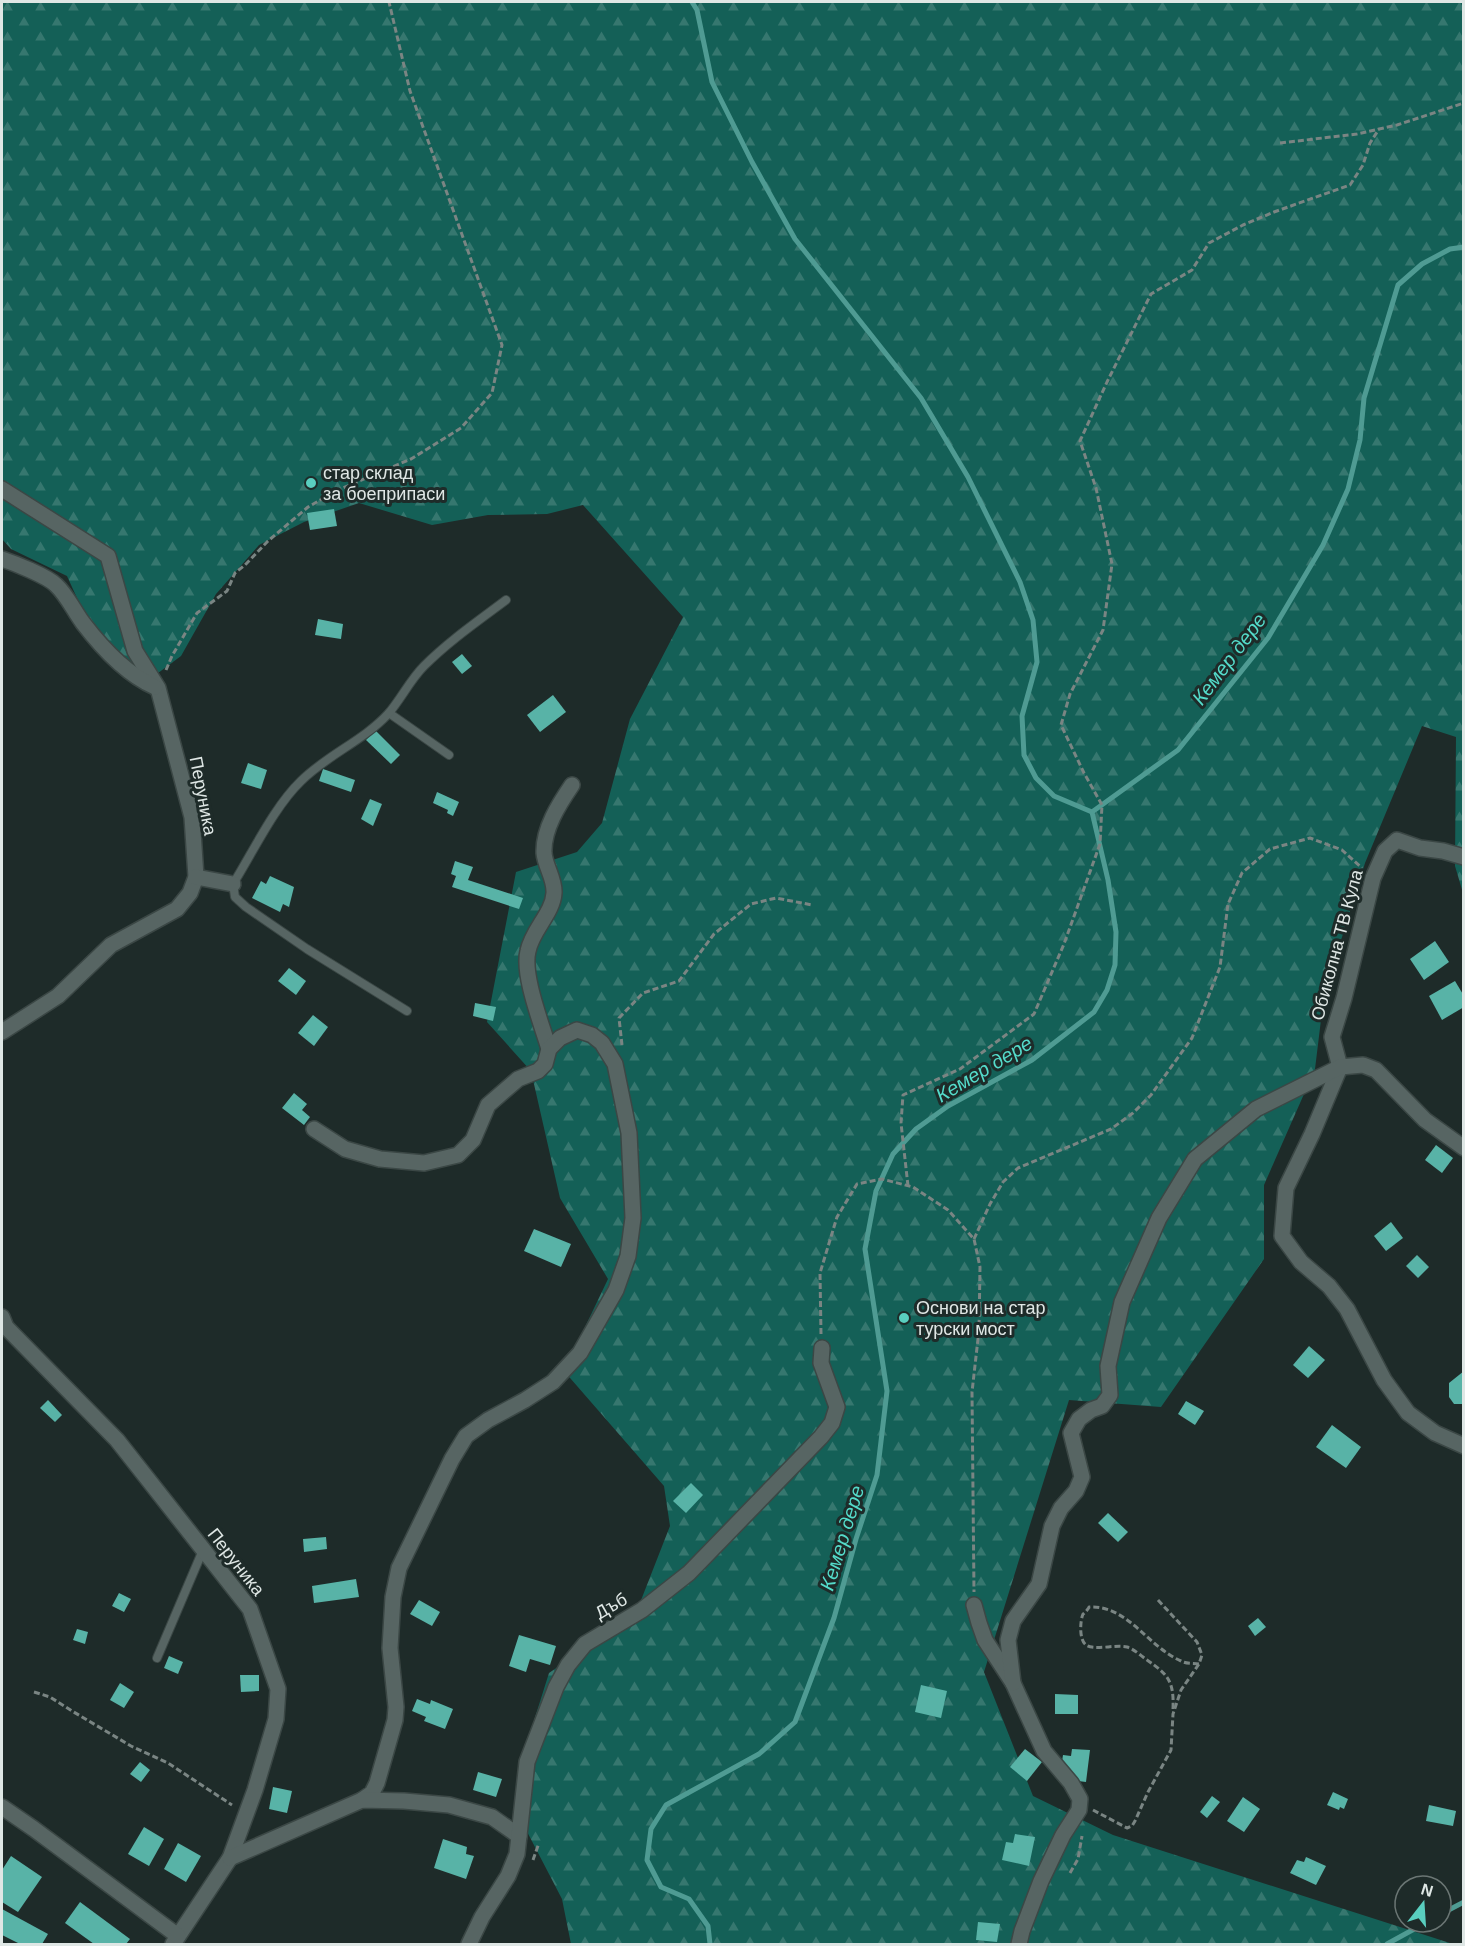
<svg xmlns="http://www.w3.org/2000/svg" width="1465" height="1946" viewBox="0 0 1465 1946" font-family="Helvetica,sans-serif">
	<defs>
		<pattern id="forest-firs" width="22" height="20" patternUnits="userSpaceOnUse" patternTransform="scale(1.5)"><rect width="22" height="20" fill="#146057"/><path d="M5 1l3.5 6h-7zM16 11l3.5 6h-7z" fill="#36776f"/></pattern>
	</defs>
	<rect width="100%" height="100%" fill="#1e2b29"/>
	<polygon fill="url(#forest-firs)" points="2,2 1463,2 1463,893 1455,866 1456,737 1422,726 1365,863 1324,995 1315,1069 1264,1185 1264,1259 1161,1407 1069,1400 984,1672 1033,1796 1113,1835 1453,1944 571,1944 562,1899 522,1822 521,1762 549,1673 636,1613 670,1526 664,1486 564,1371 608,1279 560,1198 531,1071 487,1022 516,872 577,852 602,823 630,719 683,617 583,505 547,514 488,515 432,525 359,503 304,522 259,545 216,594 181,656 150,679 92,631 67,576 11,549 2,539"/>
	<g fill="none" stroke-linecap="round" stroke-linejoin="round">
		<g stroke="#4f9b93" stroke-width="5">
			<polyline points="692,2 697,10 712,82 752,162 795,239 921,398 968,477 1020,582 1033,620 1037,662 1022,716 1024,755 1036,778 1054,796 1092,812"/>
			<polyline points="1441,1914 1464,1902"/>
			<polyline points="710,1944 708,1926 689,1899 661,1887 647,1860 651,1829 666,1805 759,1754 795,1722 834,1618 856,1539 877,1475 887,1391 865,1249 876,1191 893,1154 916,1129 948,1106 1032,1060 1094,1012 1107,990 1115,965 1116,932 1108,880 1092,812 1178,750 1268,638 1323,545 1348,489 1360,440 1364,398 1398,285 1422,264 1450,249 1464,247"/>
			<polyline points="1387,1944 1427,1922"/>
		</g>
	</g>
	<g fill="#58b3a7">
		<polygon points="334,509 337,526 310,530 307,513"/>
		<polygon points="318,619 343,624 341,639 315,635"/>
		<polygon points="462,654 472,666 462,674 452,662"/>
		<polygon points="553,695 566,712 540,732 527,715"/>
		<polygon points="375,730 400,755 391,764 366,740"/>
		<polygon points="248,763 267,770 261,789 241,783"/>
		<polygon points="323,769 355,780 351,792 319,781"/>
		<polygon points="437,792 459,802 453,816 447,813 448,810 433,803"/>
		<polygon points="370,799 382,804 373,826 361,819"/>
		<polygon points="455,861 473,867 468,880 523,898 519,909 452,887 456,876 451,874"/>
		<polygon points="270,876 294,887 289,907 283,904 280,912 252,898 261,881 266,884"/>
		<polygon points="1435,941 1449,962 1424,980 1410,959"/>
		<polygon points="289,968 306,981 296,995 278,981"/>
		<polygon points="1455,981 1464,996 1464,1007 1442,1020 1429,996"/>
		<polygon points="475,1003 496,1007 493,1021 473,1016"/>
		<polygon points="313,1015 328,1027 314,1046 298,1033"/>
		<polygon points="294,1093 307,1104 302,1110 310,1117 304,1125 282,1108"/>
		<polygon points="1436,1145 1453,1158 1442,1173 1425,1160"/>
		<polygon points="1391,1222 1403,1238 1386,1251 1374,1236"/>
		<polygon points="534,1229 571,1244 561,1267 524,1251"/>
		<polygon points="1417,1255 1429,1267 1418,1278 1406,1266"/>
		<polygon points="1309,1346 1325,1360 1308,1378 1293,1365"/>
		<polygon points="1464,1371 1464,1404 1454,1404 1449,1397 1449,1383"/>
		<polygon points="48,1400 62,1415 55,1422 40,1408"/>
		<polygon points="1186,1401 1204,1411 1195,1425 1178,1414"/>
		<polygon points="1332,1425 1361,1447 1346,1468 1316,1447"/>
		<polygon points="691,1483 703,1495 686,1513 673,1501"/>
		<polygon points="1108,1513 1128,1532 1118,1542 1098,1523"/>
		<polygon points="326,1537 327,1549 304,1552 303,1539"/>
		<polygon points="356,1579 359,1597 314,1603 312,1586"/>
		<polygon points="119,1593 131,1599 124,1612 112,1606"/>
		<polygon points="419,1600 440,1612 432,1626 410,1614"/>
		<polygon points="1258,1618 1266,1627 1255,1636 1248,1626"/>
		<polygon points="77,1629 88,1632 85,1644 73,1640"/>
		<polygon points="519,1635 556,1646 550,1665 530,1659 526,1672 509,1666"/>
		<polygon points="169,1656 183,1662 178,1674 164,1668"/>
		<polygon points="240,1675 259,1675 259,1691 241,1692"/>
		<polygon points="120,1683 134,1692 124,1708 110,1700"/>
		<polygon points="921,1685 947,1691 941,1718 915,1712"/>
		<polygon points="1055,1694 1078,1695 1078,1714 1055,1714"/>
		<polygon points="417,1699 430,1704 431,1700 453,1709 445,1729 424,1721 426,1717 412,1711"/>
		<polygon points="1025,1749 1042,1762 1027,1781 1010,1767"/>
		<polygon points="1072,1749 1090,1750 1086,1782 1070,1780 1071,1769 1061,1768 1063,1755 1071,1756"/>
		<polygon points="140,1762 150,1770 141,1782 130,1774"/>
		<polygon points="478,1772 502,1779 496,1797 473,1790"/>
		<polygon points="273,1787 292,1791 287,1813 269,1809"/>
		<polygon points="1333,1792 1348,1799 1344,1809 1340,1807 1339,1810 1327,1805"/>
		<polygon points="1212,1796 1220,1802 1207,1818 1200,1812"/>
		<polygon points="1243,1797 1260,1809 1244,1832 1227,1821"/>
		<polygon points="1429,1805 1456,1811 1453,1826 1426,1821"/>
		<polygon points="144,1827 164,1839 149,1866 128,1854"/>
		<polygon points="1015,1834 1035,1837 1029,1866 1002,1860 1006,1842 1013,1843"/>
		<polygon points="443,1839 467,1847 466,1854 474,1856 466,1879 434,1868"/>
		<polygon points="178,1843 201,1856 186,1882 164,1869"/>
		<polygon points="11,1856 42,1877 18,1912 2,1902 2,1870"/>
		<polygon points="1306,1857 1326,1866 1316,1885 1290,1873 1297,1860 1304,1862"/>
		<polygon points="80,1902 130,1939 126,1944 94,1944 65,1923"/>
		<polygon points="2,1909 48,1934 42,1944 20,1944 2,1935"/>
		<polygon points="978,1922 1000,1924 997,1942 976,1940"/>
	</g>
	<g fill="none" stroke-linecap="round" stroke-linejoin="round">
		<defs>
			<g id="lane">
				<polyline points="389,713 449,755"/>
				<path d="M407 1011 307 949 246 907 235 897 233 884C253 852 274 807 301 781 327 755 363 741 388 714 401 699 410 680 424 666 449 641 478 621 506 600"/>
				<polyline points="157,1658 203,1550"/>
			</g>
			<g id="street">
				<polyline points="2,489 108,556 135,651 158,688 192,817 196,877 190,893 177,909 111,945 58,996 2,1032"/>
				<path d="M2 559C14 563 47 576 56 585 67 595 74 611 83 623 102 648 126 674 155 687"/>
				<polyline points="1464,857 1443,851 1420,848 1397,840 1385,851 1373,878 1344,998 1332,1037 1340,1067 1312,1134 1286,1188 1282,1236 1301,1262 1329,1286 1347,1309 1384,1380 1408,1413 1435,1433 1464,1446"/>
				<polyline points="196,877 233,884"/>
				<path d="M549 1049C542 1025 522 975 528 951 532 930 553 913 554 893 555 879 545 866 544 853 543 829 559 804 572 785"/>
				<polyline points="314,1129 345,1149 380,1159 424,1163 458,1155 473,1140 488,1105 518,1079 538,1071 545,1064 549,1049 560,1038 577,1030 592,1035 602,1043 615,1064 629,1133 633,1218 628,1256 616,1290 580,1353 553,1382 525,1400 488,1420 466,1436 452,1459 399,1568 393,1597 390,1648 396,1707 395,1720 377,1783 372,1793 362,1800"/>
				<polyline points="2,1317 6,1327 117,1440 250,1609 278,1689 276,1719 255,1790 230,1858 173,1944"/>
				<polyline points="974,1605 979,1623 985,1640 1013,1683 1044,1751 1071,1783 1080,1799 1079,1810 1063,1835 1041,1881 1022,1931 1019,1944"/>
				<polyline points="1013,1683 1008,1640 1013,1621 1039,1584 1052,1526 1061,1508 1076,1491 1082,1477 1071,1433 1079,1419 1091,1410 1102,1406 1110,1395 1108,1366 1122,1302 1159,1218 1195,1159 1256,1109 1340,1067 1363,1065 1376,1070 1425,1120 1464,1148"/>
				<polyline points="2,1807 34,1829 178,1936"/>
				<polyline points="230,1858 362,1800 404,1801 449,1805 492,1817 519,1836"/>
				<polyline points="469,1944 482,1917 508,1876 517,1854 527,1762 556,1687 568,1665 585,1644 642,1610 689,1573 821,1437 832,1423 837,1407 821,1363 822,1348"/>
			</g>
		</defs>
		<use href="#lane" stroke="#3b4745" stroke-width="10"/>
		<use href="#street" stroke="#3b4745" stroke-width="18"/>
		<g stroke="#7a8583" stroke-width="3" stroke-dasharray="6 3" stroke-linecap="butt">
			<polyline points="1280,143 1357,134 1397,125 1464,103"/>
			<polyline points="166,670 172,656 197,613 227,591 235,573 245,565 268,541 308,507 338,490 411,459 461,428 492,393 502,345 410,91 389,2"/>
			<polyline points="622,1045 619,1018 643,993 679,981 714,934 751,904 776,898 812,905"/>
			<polyline points="908,1186 901,1123 903,1095 960,1069 1034,1014 1064,944 1100,844 1102,805 1084,773 1061,725 1070,694 1103,630 1112,564 1096,488 1080,441 1107,382 1151,294 1192,270 1209,243 1243,225 1274,212 1350,185 1363,165 1370,143 1379,129"/>
			<polyline points="974,1239 990,1204 1003,1182 1018,1168 1111,1129 1133,1113 1151,1095 1192,1038 1220,967 1228,904 1242,873 1270,849 1310,838 1342,850 1362,868"/>
			<polyline points="821,1334 820,1273 837,1217 857,1184 882,1179 913,1187 948,1210 974,1239 980,1267 979,1330 972,1392 974,1592"/>
			<polyline points="34,1692 50,1697 72,1711 131,1746 168,1763 232,1805"/>
			<path d="M1173 1709C1174 1682 1169 1675 1147 1660 1141 1656 1134 1649 1127 1647 1116 1644 1094 1651 1086 1645 1079 1640 1080 1621 1083 1614 1084 1614 1089 1608 1089 1607 1128 1605 1148 1647 1181 1661 1186 1664 1193 1663 1199 1664"/>
			<polyline points="1093,1810 1127,1828 1132,1826 1135,1821 1148,1792 1171,1750 1173,1714 1181,1690 1199,1664 1202,1655 1197,1642 1157,1599"/>
			<polyline points="533,1860 539,1843"/>
			<polyline points="1070,1873 1078,1859 1082,1836"/>
		</g>
		<use href="#lane" stroke="#576563" stroke-width="8"/>
		<use href="#street" stroke="#576563" stroke-width="15"/>
	</g>
	<g fill="#59cebf" stroke="#1e2b29" stroke-width="2">
		<circle cx="311" cy="483" r="6"/>
		<circle cx="904" cy="1318" r="6"/>
	</g>
	<g text-anchor="middle" dominant-baseline="central" stroke-width="6" stroke-linejoin="round" paint-order="stroke">
		<g font-size="18" fill="#dfe7e5" stroke="#1e2b29" text-anchor="start">
			<text x="323" y="473">стар склад<tspan x="323" dy="21">за боеприпаси</tspan></text>
			<text x="916" y="1308">Основи на стар<tspan x="916" dy="21">турски мост</tspan></text>
		</g>
		<g font-size="18" fill="#dfe7e5" stroke="#1e2b29">
			<text transform="translate(203 796) rotate(79)">Перуника</text>
			<text transform="translate(1337 945) rotate(-75)">Обиколна ТВ Кула</text>
			<text transform="translate(236 1562) rotate(52)">Перуника</text>
			<text transform="translate(611 1606) rotate(-30)">Дъб</text>
		</g>
		<g font-size="20" font-style="italic" fill="#54dbca" stroke="#1e2b29">
			<text transform="translate(1229 659) rotate(-53)">Кемер дере</text>
			<text transform="translate(984 1069) rotate(-31)">Кемер дере</text>
			<text transform="translate(842 1538) rotate(-73)">Кемер дере</text>
		</g>
	</g>
	<rect width="1465" height="1946" fill="none" stroke="#dfe7e5" stroke-width="6"/>
	<g transform="translate(1423 1904) rotate(17)"><circle r="28" fill="#1e2b29" stroke="#6b7674" stroke-width="1.5"/>
	<path d="M0-4.5L10 22L0 15L-10 22Z" fill="#59cebf"/>
	<text y="-9" font-size="16" font-weight="bold" text-anchor="middle" fill="#dfe7e5">N</text>
	</g>
</svg>
